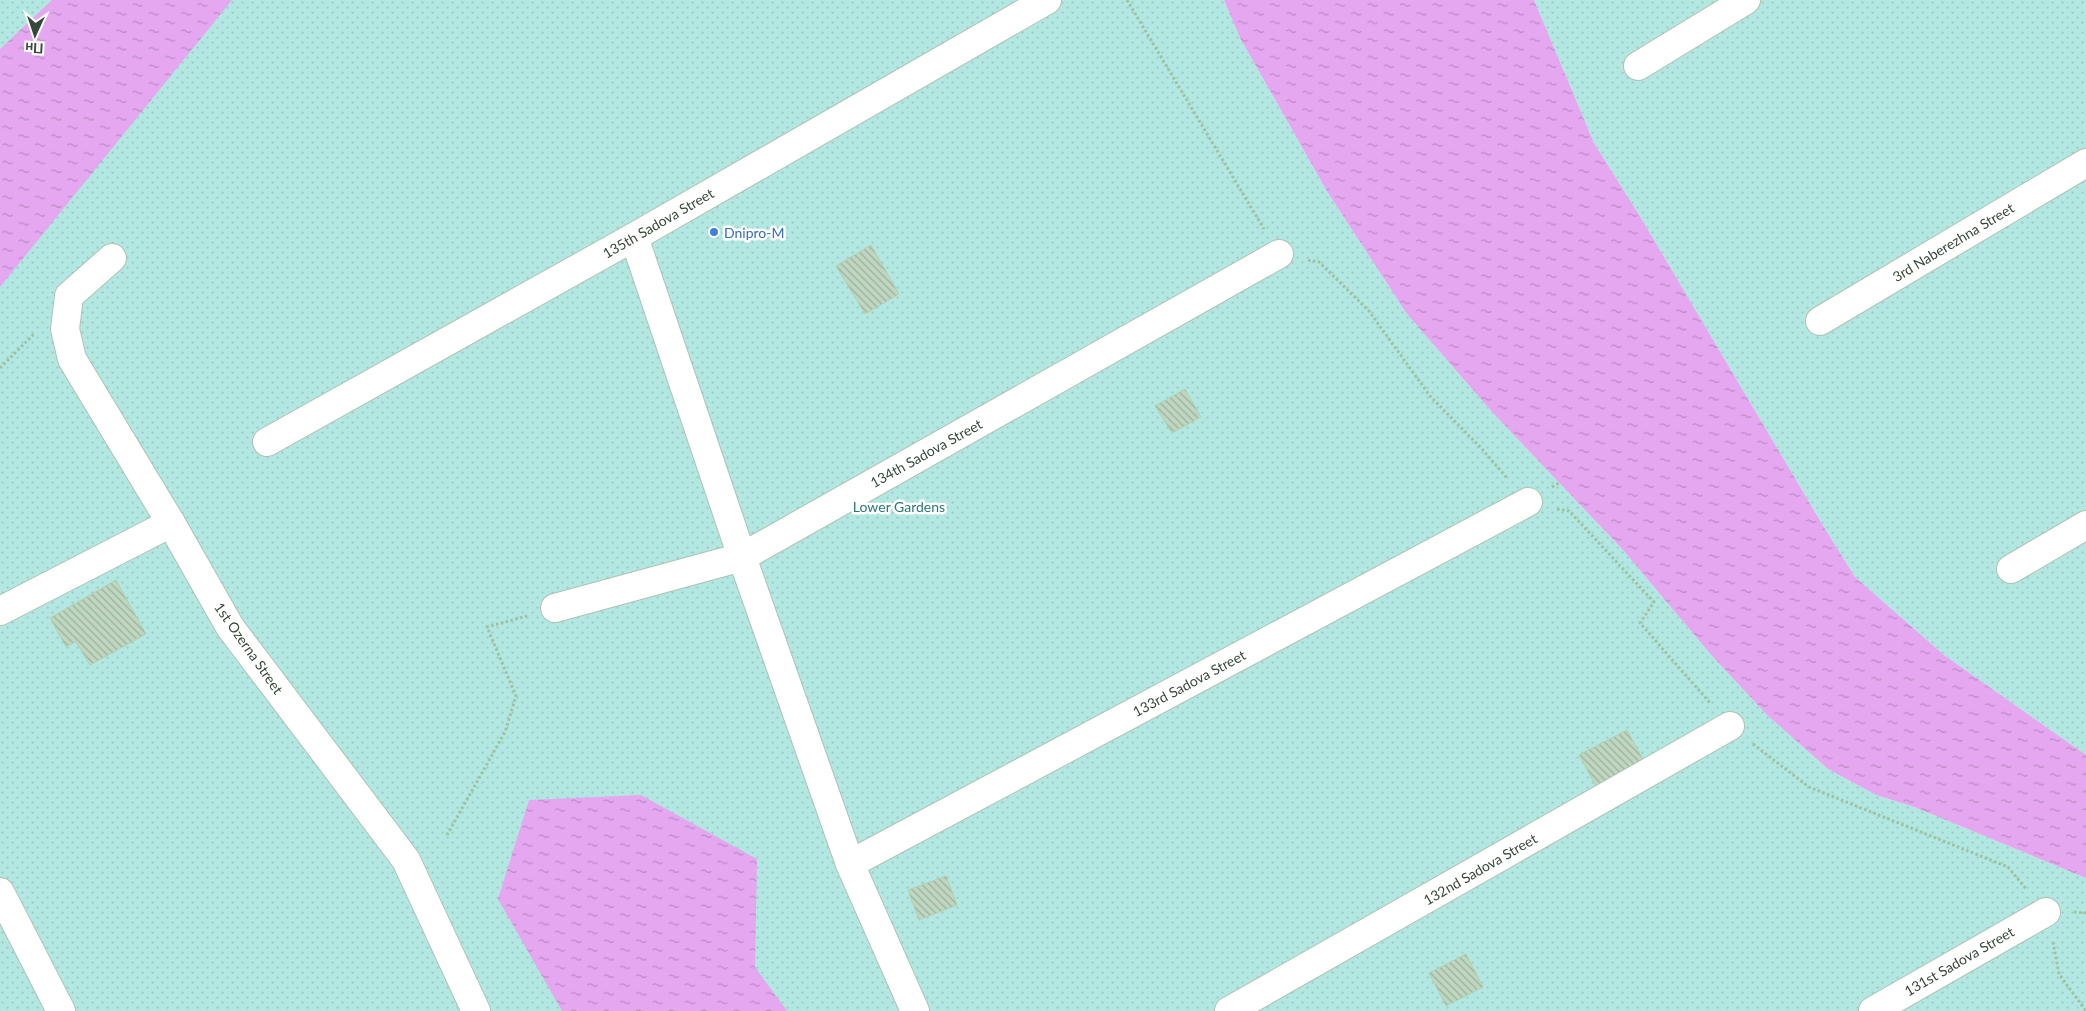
<svg xmlns="http://www.w3.org/2000/svg" width="2086" height="1011" viewBox="0 0 2086 1011" font-family="Lato,sans-serif">
	<defs>
		<pattern id="grass-dots" width="8" height="8" patternUnits="userSpaceOnUse" patternTransform="scale(1.25)"><rect width="8" height="8" fill="#b3e8e2"/><path d="M2 2h.1M6 6h.1" fill="none" stroke="#9bc8c3" stroke-width="1.8" stroke-linecap="round"/></pattern>
		<pattern id="water-ripples" width="26" height="14" patternUnits="userSpaceOnUse" patternTransform="scale(1.25)"><rect width="26" height="14" fill="#e5a7f0"/><path d="M2 4q2-2 4 0t4 0M15 11q2-2 4 0t4 0" fill="none" stroke="#ba8ac3"/></pattern>
		<pattern id="building-back-hatch" width="6" height="6" patternUnits="userSpaceOnUse" patternTransform="scale(1.25)"><rect width="6" height="6" fill="#bfd6c0"/><path d="M-1 5l2 2M0 0l6 6M5-1l2 2" fill="none" stroke="#9cb09d"/></pattern>
	</defs>
	<rect width="100%" height="100%" fill="#e9f4eb"/>
	<g fill="url(#grass-dots)">
		<polygon points="0,0 1224,0 1240,38 1328,193 1407,314 1492,412 1623,550 1712,656 1768,716 1828,769 1876,795 1917,808 2086,878 2086,1011 0,1011"/>
		<polygon points="1534,0 2086,0 2086,755 1944,655 1855,577 1822,524 1641,218 1594,143"/>
	</g>
	<g fill="url(#water-ripples)">
		<polygon points="52,0 232,0 0,287 0,49"/>
		<polygon points="1224,0 1534,0 1594,143 1641,218 1822,524 1855,577 1944,655 2086,755 2086,878 1917,808 1876,795 1828,769 1768,716 1712,656 1623,550 1492,412 1407,314 1328,193 1240,38"/>
		<polygon points="641,795 757,859 755,967 787,1011 562,1011 498,899 529,800"/>
	</g>
	<g fill="url(#building-back-hatch)" stroke="#b2d1b3">
		<polygon points="871,245 899,294 865,314 836,266"/>
		<polygon points="1185,389 1201,417 1172,433 1155,406"/>
		<polygon points="116,580 146,634 90,665 76,642 66,647 50,618"/>
		<polygon points="1627,730 1645,763 1597,788 1579,755"/>
		<polygon points="946,876 957,905 919,920 908,890"/>
		<polygon points="1466,954 1483,987 1446,1006 1429,973"/>
	</g>
	<g fill="none" stroke-linecap="round" stroke-linejoin="round">
		<defs>
			<g id="minor">
				<polyline points="1638,66 1746,0"/>
				<polyline points="634,237 742,557 850,864 915,1011"/>
				<polyline points="112,258 69,296 65,329 72,359 171,523 230,627 406,860 476,1011"/>
				<polyline points="1820,321 2086,163"/>
				<polyline points="267,442 634,237 1047,0"/>
				<polyline points="2011,569 2086,525"/>
				<polyline points="555,608 742,557 1279,254"/>
				<polyline points="0,611 171,523"/>
				<polyline points="850,864 1528,502"/>
				<polyline points="0,892 61,1011"/>
				<polyline points="1229,1011 1730,726"/>
				<polyline points="1873,1011 2046,912"/>
			</g>
		</defs>
		<use href="#minor" stroke="#afc3b1" stroke-width="30"/>
		<g stroke="#9dc2a0" stroke-width="3" stroke-dasharray="2.5 2.5" stroke-linecap="butt">
			<polyline points="1127,0 1264,229"/>
			<polyline points="1308,260 1319,262 1369,311 1430,396 1482,449 1507,478"/>
			<polyline points="0,368 33,335 36,335"/>
			<polyline points="1552,487 1559,483"/>
			<polyline points="1557,509 1569,511 1654,602 1640,623 1711,704"/>
			<polyline points="1753,744 1809,787 2008,867 2026,889"/>
			<polyline points="447,835 505,732 516,696 487,627 527,616"/>
			<polyline points="2074,912 2086,913"/>
			<polyline points="2053,942 2059,974 2086,1011"/>
		</g>
		<use href="#minor" stroke="#fff" stroke-width="28"/>
	</g>
	<circle fill="#3f7fe0" stroke="#fff" stroke-width="2" cx="714" cy="232" r="5"/>
	<g text-anchor="middle" dominant-baseline="central" stroke-width="5" stroke-linejoin="round" paint-order="stroke">
		<g font-size="14" fill="#374838" stroke="#fff">
			<text transform="translate(658 223) rotate(-30)">135th Sadova Street</text>
			<text transform="translate(1953 242) rotate(-31)">3rd Naberezhna Street</text>
			<text transform="translate(926 453) rotate(-29)">134th Sadova Street</text>
			<text transform="translate(249 648) rotate(55)">1st Ozerna Street</text>
			<text transform="translate(1189 683) rotate(-28)">133rd Sadova Street</text>
			<text transform="translate(1480 869) rotate(-30)">132nd Sadova Street</text>
			<text transform="translate(1959 961) rotate(-30)">131st Sadova Street</text>
		</g>
		<g font-size="14" fill="#366cbe" stroke="#fff" text-anchor="start">
			<text x="724" y="232">Dnipro-M</text>
		</g>
		<g font-size="14" fill="#2a767b" stroke="#fff">
			<text x="899" y="506">Lower Gardens</text>
		</g>
	</g>
	<g transform="translate(35 35) rotate(183)" stroke="#ffffff" stroke-width="4" paint-order="stroke">
	<path d="M0-4L9 19L0 12L-9 19Z" fill="#374838"/>
	<text y="-8" font-size="14" font-weight="bold" text-anchor="middle" fill="#374838">Пн</text>
	</g>
</svg>
